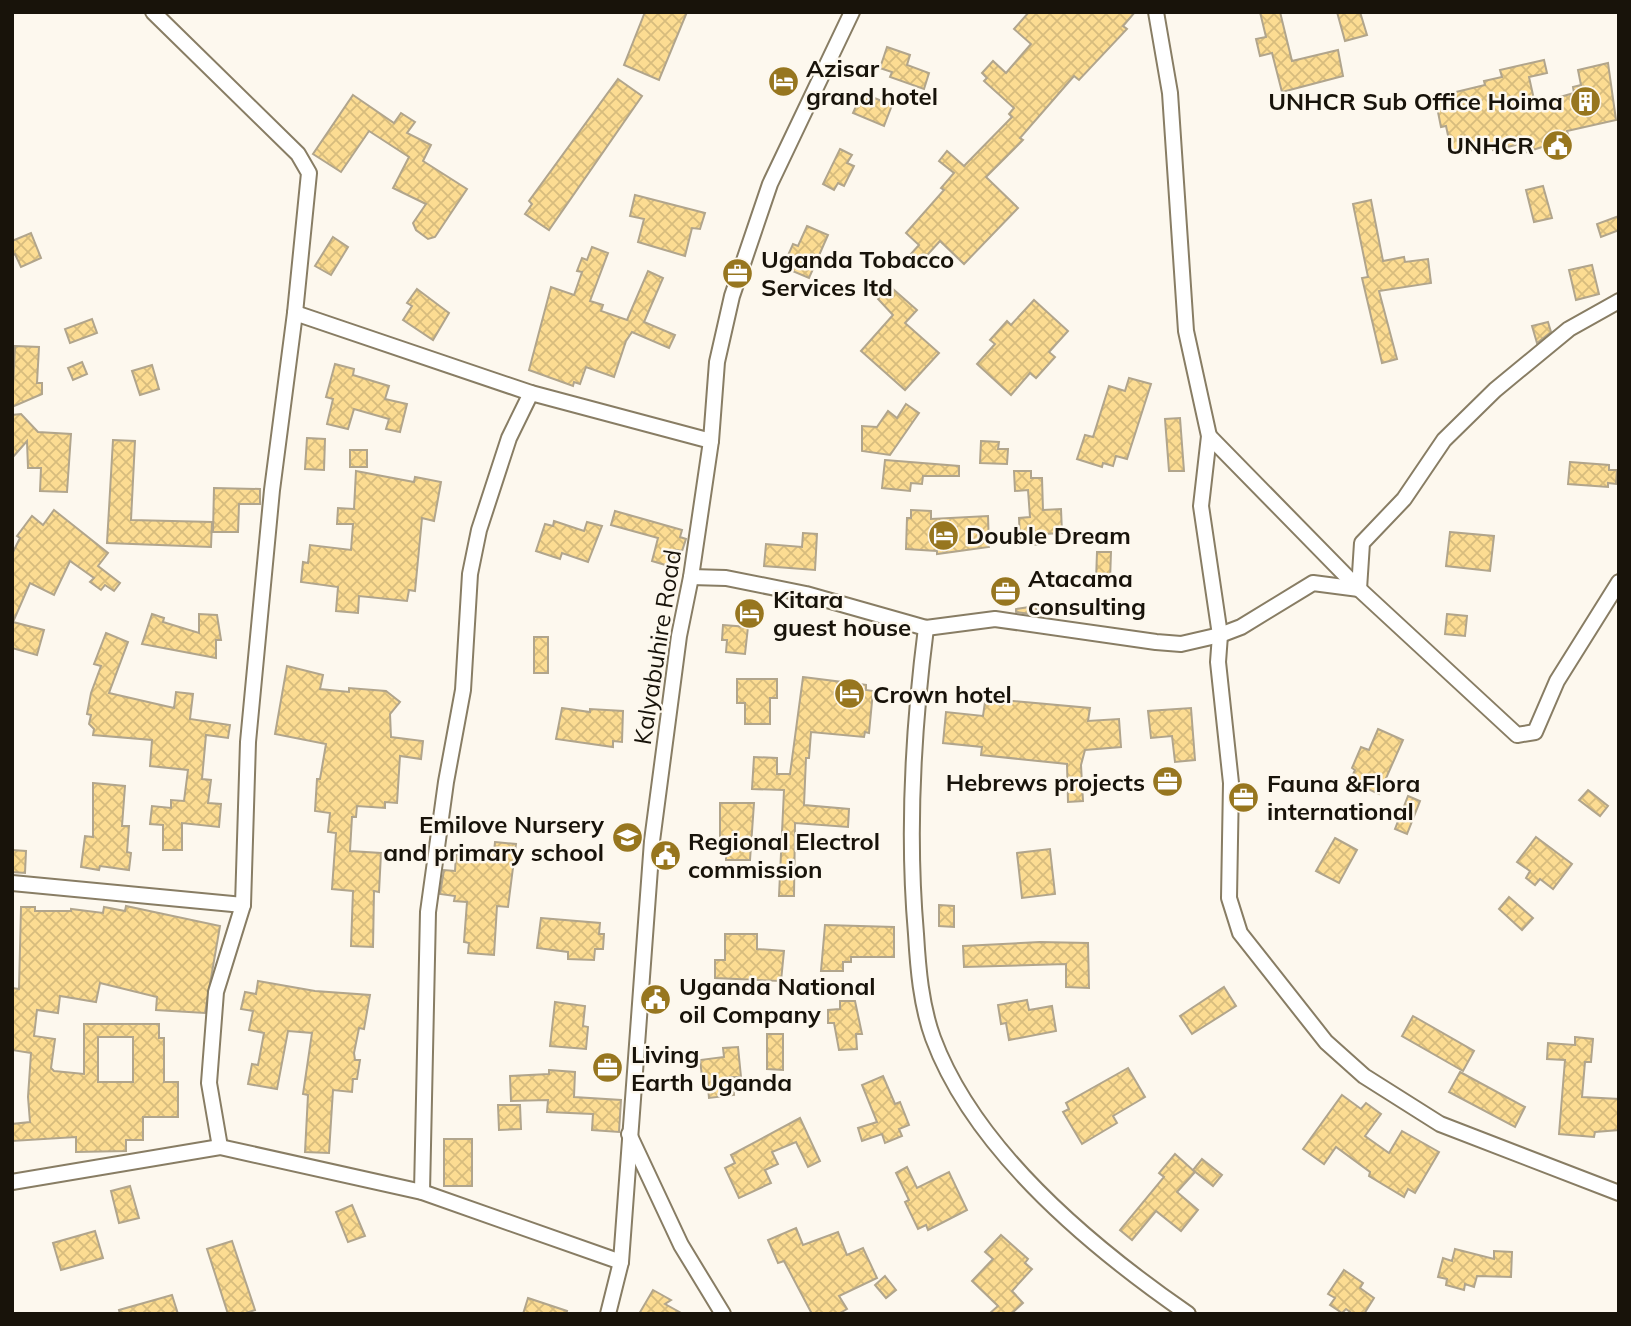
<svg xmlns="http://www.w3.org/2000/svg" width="1631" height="1326" viewBox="0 0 1631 1326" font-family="Mulish,sans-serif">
	<defs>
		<pattern id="building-cross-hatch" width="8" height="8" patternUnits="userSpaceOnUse" patternTransform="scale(1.75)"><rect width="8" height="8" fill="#fcdc92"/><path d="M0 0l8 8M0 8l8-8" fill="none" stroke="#d7bc7d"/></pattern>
	</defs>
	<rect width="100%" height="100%" fill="#fdf8ee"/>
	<g fill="url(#building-cross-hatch)" stroke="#b1a58c" stroke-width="2" fill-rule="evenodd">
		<polygon points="645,12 687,12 659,80 624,65"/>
		<polygon points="1029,12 1135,12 1123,26 1127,29 1079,80 1074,76 1020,138 1023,140 986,177 1018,208 964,264 940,241 919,264 910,255 919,245 906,233 944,190 941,188 954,173 939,161 947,151 964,166 1012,117 1009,114 1014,108 984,81 987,78 982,73 993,61 1006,73 1031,44 1014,29"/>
		<polygon points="1260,12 1280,12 1292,61 1338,50 1343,76 1282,92 1272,53 1260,56 1256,39 1266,37"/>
		<polygon points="1337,12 1360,12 1367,35 1345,41"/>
		<polygon points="887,47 910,55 907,65 929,73 924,89 890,77 892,72 880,68"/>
		<polygon points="1544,60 1547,73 1529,77 1535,104 1574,93 1573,87 1581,85 1578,70 1608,63 1616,120 1567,131 1569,138 1527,152 1525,143 1493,150 1492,146 1452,154 1446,126 1441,127 1435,97 1485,85 1484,81 1502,77 1500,70"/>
		<polygon points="618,79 642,96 549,230 525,214 532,204 529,201"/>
		<polygon points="862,93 892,105 884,126 853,113"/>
		<polygon points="353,95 394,123 401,113 415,122 407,133 431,145 423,161 467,189 435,237 428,239 416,230 413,223 426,204 393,188 409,157 369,131 341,172 313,154"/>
		<polygon points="840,149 852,155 847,163 854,166 844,186 838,183 834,190 823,184"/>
		<polygon points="1543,186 1552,218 1534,222 1526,190"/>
		<polygon points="635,195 705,213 700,229 692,228 685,256 638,242 644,219 630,216"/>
		<polygon points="1371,200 1383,261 1404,257 1405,262 1428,259 1431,283 1379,291 1397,359 1382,363 1362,278 1368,277 1353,204"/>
		<polygon points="1619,216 1619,230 1601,237 1597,224"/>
		<polygon points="807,226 828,235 809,278 783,267 793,244 798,246"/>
		<polygon points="31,233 41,258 21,267 15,254 12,256 12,241"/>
		<polygon points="333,237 348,247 331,275 315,266"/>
		<polygon points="592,247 608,253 590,301 603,305 601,311 627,320 648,271 663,278 644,322 675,335 669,348 632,332 626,341 614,377 586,367 580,384 574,382 573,386 529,370 551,287 574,295 582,272 577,271 582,258 587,260"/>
		<polygon points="1592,265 1599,294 1576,300 1569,270"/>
		<polygon points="887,288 891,292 893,289 917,310 905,323 939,353 905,390 861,351 893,315 878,299"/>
		<polygon points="417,289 449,313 433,340 403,320 412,306 407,303"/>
		<polygon points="1034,300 1068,331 1049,352 1055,357 1036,378 1030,373 1011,395 977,364 995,344 990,340 1007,321 1011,325"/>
		<polygon points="92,319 97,333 70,343 65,329"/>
		<polygon points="1548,322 1551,332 1537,343 1532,326"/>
		<polygon points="15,346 39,347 37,383 42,383 42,394 12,407"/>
		<polygon points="82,362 87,374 73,380 68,368"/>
		<polygon points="335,364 354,369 353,375 389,386 385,399 407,404 400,432 386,429 389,419 354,409 348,429 327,424 333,399 326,397"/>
		<polygon points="152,365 159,389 140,395 132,371"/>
		<polygon points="1129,378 1151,384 1127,459 1116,456 1113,466 1103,463 1102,467 1077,459 1085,435 1093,437 1109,386 1125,391"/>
		<polygon points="906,404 919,413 890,455 862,451 862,426 877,427 888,411 897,418"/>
		<polygon points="21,414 38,432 71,434 67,492 40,491 41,468 28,468 27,441 12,458 12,415"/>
		<polygon points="1180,418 1184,471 1169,471 1165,419"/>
		<polygon points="307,438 325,439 324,470 305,469"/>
		<polygon points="113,440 135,441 131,520 212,522 211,547 107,543"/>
		<polygon points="981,441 999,442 998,449 1008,449 1007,464 980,463"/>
		<rect x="350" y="450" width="17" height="17"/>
		<polygon points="885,460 959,466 959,476 923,476 922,484 911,483 910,491 882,488"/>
		<polygon points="1570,462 1609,465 1609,470 1617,470 1616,484 1608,483 1608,487 1568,484"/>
		<polygon points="356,471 414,482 415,477 441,482 434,521 422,518 415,591 409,590 407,601 359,596 358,613 336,611 338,587 301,582 303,562 308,563 310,545 351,550 353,524 337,524 338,508 354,509"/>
		<polygon points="1014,471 1031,471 1031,478 1042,478 1043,510 1061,509 1062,533 1044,534 1045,544 1031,545 1031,539 1020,539 1019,518 1030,517 1028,490 1015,491"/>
		<polygon points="214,488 260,489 260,504 239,504 238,532 213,532"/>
		<polygon points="54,510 108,553 98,566 120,583 114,591 105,585 101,590 90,582 94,578 70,561 54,595 30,583 13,622 44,630 37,655 12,648 12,554 20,538 17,536 32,516 43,525"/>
		<polygon points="911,510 931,511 931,519 988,516 989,547 937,554 937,551 906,549 907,518 911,518"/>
		<polygon points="615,511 682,530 680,537 686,539 682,551 676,550 672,567 652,561 658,538 611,525"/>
		<polygon points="554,521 584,531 587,522 602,526 588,562 562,553 560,559 536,551 545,524 553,526"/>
		<polygon points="1450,532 1494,536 1490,571 1446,566"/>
		<polygon points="803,533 817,534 815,570 764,566 766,544 802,547"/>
		<polygon points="1097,552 1111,552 1110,581 1096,581"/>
		<polygon points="1036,606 1037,615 1016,612 1016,609"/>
		<polygon points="152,614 164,618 163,622 199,633 199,614 217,615 221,640 216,640 216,658 142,644"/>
		<polygon points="1447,614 1467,616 1465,636 1445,634"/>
		<polygon points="723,625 748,627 745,654 726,652 727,640 722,640"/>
		<polygon points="106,633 128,642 109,693 174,708 176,692 193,694 190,719 230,725 228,738 206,735 202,779 211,780 208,803 221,804 219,827 182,823 182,850 163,850 163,825 150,824 152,806 171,808 171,800 184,801 188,770 150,766 152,740 93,735 94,729 89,724 91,715 87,714 91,693 101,666 94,664"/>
		<rect x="534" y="637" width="14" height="36"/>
		<polygon points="287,666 323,675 320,689 349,692 349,688 386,691 400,702 390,714 391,737 423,741 421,759 400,756 397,803 385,802 385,808 357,806 356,817 352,817 350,851 381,853 379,892 374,891 373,947 351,946 353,891 332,889 336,833 328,832 330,813 315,811 317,779 320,779 326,744 275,734"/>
		<polygon points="803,677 866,685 866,690 873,691 869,733 865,732 864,737 811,732 809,758 806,758 804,805 849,809 848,827 795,823 794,896 779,896 784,790 752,789 754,757 777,758 777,774 790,774"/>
		<polygon points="737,679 777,679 777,698 770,698 770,724 745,724 745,703 737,703"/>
		<polygon points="1003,700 1090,708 1088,721 1119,719 1121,747 1085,750 1081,765 1083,801 1068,802 1067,764 981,755 982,747 943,743 946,712 983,716 985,702 1002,704"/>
		<polygon points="562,708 590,712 590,709 623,711 622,742 613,741 613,747 556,739"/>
		<polygon points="1191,708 1195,760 1175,762 1172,736 1151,738 1148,711"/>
		<polygon points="1378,729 1403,740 1379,794 1350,781 1355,770 1352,768 1361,747 1369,750"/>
		<polygon points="93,783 125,786 122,826 129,826 127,852 131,853 129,870 100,866 99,870 81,867 85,836 93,837"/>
		<polygon points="1588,790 1608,806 1600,816 1579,800"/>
		<polygon points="1408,796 1420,801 1407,834 1395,829"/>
		<polygon points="720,803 754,803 750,860 726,860 726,838 720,838"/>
		<polygon points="1536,837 1572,864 1553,889 1540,879 1535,885 1526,878 1530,871 1517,862"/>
		<polygon points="1335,838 1357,850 1339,883 1316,871"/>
		<polygon points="495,842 516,844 508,907 497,906 494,955 468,953 469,943 464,942 467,902 454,901 455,896 440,894 444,870 455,871 456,855 467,856 468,848 494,851"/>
		<polygon points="1050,849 1055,894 1022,898 1017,853"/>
		<polygon points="12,850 26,851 25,873 12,872"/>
		<polygon points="1509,897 1533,918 1522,930 1499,909"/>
		<polygon points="939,905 954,906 954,927 939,926"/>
		<path d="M126 906 220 926 205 1013 156 1010 157 997 100 983 96 1002 60 996 58 1013 37 1010 34 1036 55 1039 51 1068 54 1071 84 1074V1024H159V1038H164V1082H178V1117H143V1140H126V1151L76 1152V1137L12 1141V1124L30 1122 28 1097 31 1053 12 1050V988L19 989 21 907H35V911H71V909L103 913 104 907 125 911ZM98 1037H133V1082H98Z"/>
		<polygon points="541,918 600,923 599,934 604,934 603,949 595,949 594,960 568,959 568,952 537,948"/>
		<polygon points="825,925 894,927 894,957 851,957 851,962 843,962 843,971 821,971"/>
		<polygon points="725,934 757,934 757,949 784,951 781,981 715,978 715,960 725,960"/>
		<polygon points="1040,942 1088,943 1089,988 1066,987 1066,964 964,967 963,946"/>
		<polygon points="258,981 315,991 370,995 364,1029 359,1028 354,1053 355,1060 360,1060 357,1079 353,1079 352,1092 333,1090 329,1153 305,1152 308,1095 303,1094 312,1033 288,1031 277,1089 248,1084 252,1064 258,1065 264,1033 249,1030 253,1011 241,1009 245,992 256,994"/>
		<polygon points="1224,987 1236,1006 1192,1034 1180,1016"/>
		<polygon points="1027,1000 1029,1010 1052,1006 1056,1031 1009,1040 1006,1023 1001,1024 998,1005"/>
		<polygon points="840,1001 855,1001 862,1034 856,1034 857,1049 839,1050 834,1023 828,1023 828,1010 840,1009"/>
		<polygon points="555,1002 585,1006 583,1026 588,1027 586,1049 550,1046"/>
		<polygon points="1413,1016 1474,1051 1463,1071 1402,1036"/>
		<polygon points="767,1034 783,1034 783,1070 767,1069"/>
		<polygon points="1575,1037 1593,1039 1591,1062 1585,1062 1582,1097 1619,1099 1619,1130 1595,1132 1594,1137 1559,1134 1565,1060 1547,1059 1548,1043 1575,1045"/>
		<polygon points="738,1047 741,1077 732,1077 734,1095 709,1098 707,1076 702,1076 700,1060 724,1057 723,1048"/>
		<polygon points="1128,1068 1145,1097 1113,1116 1117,1123 1082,1144 1063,1112 1069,1109 1066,1103"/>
		<polygon points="549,1070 575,1072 574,1097 621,1100 619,1132 592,1130 593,1114 547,1112 548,1100 511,1101 510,1076 549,1074"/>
		<polygon points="1460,1072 1525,1107 1515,1127 1449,1092"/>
		<polygon points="883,1076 895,1104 900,1102 909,1125 899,1129 902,1136 885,1143 882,1134 862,1141 858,1128 877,1122 862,1085"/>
		<polygon points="1342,1095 1361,1109 1366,1103 1381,1114 1365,1136 1389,1153 1402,1131 1439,1152 1415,1193 1408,1189 1404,1197 1369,1176 1370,1172 1336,1147 1324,1164 1303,1149"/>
		<polygon points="498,1105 520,1105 521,1129 499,1130"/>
		<polygon points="800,1118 820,1161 808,1167 796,1142 772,1152 778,1164 765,1170 771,1183 739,1198 725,1168 735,1163 731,1155"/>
		<rect x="444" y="1139" width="28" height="47"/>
		<polygon points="1175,1154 1195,1172 1177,1192 1198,1210 1181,1231 1156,1211 1132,1240 1120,1230 1164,1177 1159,1173"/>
		<polygon points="1202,1159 1222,1175 1213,1186 1193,1170"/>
		<polygon points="907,1167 917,1188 949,1172 967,1210 928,1230 926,1225 918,1229 905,1202 909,1200 896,1173"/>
		<polygon points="130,1186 139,1218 119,1223 111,1191"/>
		<polygon points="352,1205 365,1236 348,1242 336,1212"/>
		<polygon points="796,1228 803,1245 838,1232 847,1255 863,1248 877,1278 839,1296 847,1309 838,1314 812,1314 784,1261 778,1263 768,1240"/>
		<polygon points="95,1231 103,1258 61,1270 53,1243"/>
		<polygon points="1001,1235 1028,1259 1025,1263 1032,1269 1012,1291 1023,1303 1011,1314 989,1314 998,1306 972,1281 993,1259 985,1252"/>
		<polygon points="232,1241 255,1310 243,1314 228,1314 207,1249"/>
		<polygon points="1455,1249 1494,1259 1494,1251 1512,1252 1511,1277 1477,1276 1474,1287 1465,1284 1464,1290 1446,1285 1447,1279 1438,1277 1443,1258 1452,1261"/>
		<polygon points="1344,1270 1363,1283 1360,1288 1374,1298 1364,1314 1353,1314 1346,1309 1342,1313 1330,1305 1335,1298 1328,1294"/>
		<polygon points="885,1276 896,1290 886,1298 875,1285"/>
		<polygon points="653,1290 671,1300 665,1304 683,1314 639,1314"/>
		<polygon points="172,1295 178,1314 120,1314 119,1310"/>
		<polygon points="528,1298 567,1311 566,1314 523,1314"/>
	</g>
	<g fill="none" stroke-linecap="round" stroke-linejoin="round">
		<defs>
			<g id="street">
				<polyline points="153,12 298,154 309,173 295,313 272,490 248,742 243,905 216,992 209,1083 220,1147"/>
				<polyline points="1156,12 1170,93 1186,331 1209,436 1201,506 1220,635 1218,662 1231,783 1229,898 1240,933 1326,1042 1364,1076 1440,1124 1619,1193"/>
				<polyline points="295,313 531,393 711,441"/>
				<polyline points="1209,436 1359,589 1517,735 1535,732 1557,681 1619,582"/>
				<polyline points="691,577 726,578 806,594 926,628 995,619 1156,642 1181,644 1220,635 1241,627 1313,583 1359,589 1362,543 1404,499 1444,440 1495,390 1569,329 1619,301"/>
				<path d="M926 628C913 729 907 831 916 934 918 968 921 1005 933 1038 975 1151 1091 1247 1188 1314"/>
				<polyline points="12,883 243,905"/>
				<polyline points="629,1134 681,1245 723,1314"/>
				<polyline points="12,1182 220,1147 422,1192 621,1262"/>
				<polyline points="422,1192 428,912 446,782 463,690 470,574 479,530 509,438 531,393"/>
				<polyline points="608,1314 621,1262 652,841 679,636 691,577 711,441 717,362 732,296 770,184 852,12"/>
			</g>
		</defs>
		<use href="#street" stroke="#887d64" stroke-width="18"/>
		<use href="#street" stroke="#fff" stroke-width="14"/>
	</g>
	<defs>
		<symbol id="hotel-disc" viewBox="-11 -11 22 22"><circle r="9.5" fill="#97761f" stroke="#fdf8ee"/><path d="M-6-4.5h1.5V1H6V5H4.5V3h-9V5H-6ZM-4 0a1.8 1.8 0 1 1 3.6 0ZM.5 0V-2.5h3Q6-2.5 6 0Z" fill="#fff"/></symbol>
		<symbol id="building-disc" viewBox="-11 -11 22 22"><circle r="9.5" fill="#97761f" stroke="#fdf8ee"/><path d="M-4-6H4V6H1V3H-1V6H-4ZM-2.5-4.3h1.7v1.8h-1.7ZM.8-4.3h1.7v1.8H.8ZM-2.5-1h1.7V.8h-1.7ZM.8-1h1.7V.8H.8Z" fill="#fff"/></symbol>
		<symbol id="civic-disc" viewBox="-11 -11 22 22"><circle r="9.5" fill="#97761f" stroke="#fdf8ee"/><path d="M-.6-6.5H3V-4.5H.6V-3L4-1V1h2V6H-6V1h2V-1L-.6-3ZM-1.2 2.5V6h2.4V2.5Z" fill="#fff"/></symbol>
		<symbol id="office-disc" viewBox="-11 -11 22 22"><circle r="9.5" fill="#97761f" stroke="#fdf8ee"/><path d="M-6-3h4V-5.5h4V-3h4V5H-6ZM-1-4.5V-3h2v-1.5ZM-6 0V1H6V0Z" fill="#fff"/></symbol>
		<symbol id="school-disc" viewBox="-11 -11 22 22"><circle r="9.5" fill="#97761f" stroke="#fdf8ee"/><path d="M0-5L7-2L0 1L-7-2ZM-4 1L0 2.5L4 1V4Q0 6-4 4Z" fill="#fff"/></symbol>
	</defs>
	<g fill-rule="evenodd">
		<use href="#hotel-disc" x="766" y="64" width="35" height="35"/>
		<use href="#building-disc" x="1568" y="84" width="35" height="35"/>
		<use href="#civic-disc" x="1540" y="128" width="35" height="35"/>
		<use href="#office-disc" x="720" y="256" width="35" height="35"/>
		<use href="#hotel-disc" x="926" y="518" width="35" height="35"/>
		<use href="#office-disc" x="988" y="574" width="35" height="35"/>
		<use href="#hotel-disc" x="732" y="596" width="35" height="35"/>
		<use href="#hotel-disc" x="832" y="676" width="35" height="35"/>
		<use href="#office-disc" x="1150" y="764" width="35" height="35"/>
		<use href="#office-disc" x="1226" y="780" width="35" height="35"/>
		<use href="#school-disc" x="610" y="820" width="35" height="35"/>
		<use href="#civic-disc" x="648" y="838" width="35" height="35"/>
		<use href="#civic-disc" x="638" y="982" width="35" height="35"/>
		<use href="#office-disc" x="590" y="1050" width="35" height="35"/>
	</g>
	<g text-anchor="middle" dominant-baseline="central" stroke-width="5" stroke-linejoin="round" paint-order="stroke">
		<g font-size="24" font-weight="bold" fill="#18130a" stroke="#fdf8ee" text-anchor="start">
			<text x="806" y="68">Azisar<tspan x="806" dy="28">grand hotel</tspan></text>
			<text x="1563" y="101" text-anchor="end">UNHCR Sub Office Hoima</text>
			<text x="1534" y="145" text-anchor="end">UNHCR</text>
			<text x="761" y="259">Uganda Tobacco<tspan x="761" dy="28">Services ltd</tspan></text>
			<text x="966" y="535">Double Dream</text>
			<text x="1028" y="578">Atacama<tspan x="1028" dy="28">consulting</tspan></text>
			<text x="773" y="599">Kitara<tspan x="773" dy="28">guest house</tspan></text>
			<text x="873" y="694">Crown hotel</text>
			<text x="1145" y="782" text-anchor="end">Hebrews projects</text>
			<text x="1267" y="783">Fauna &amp;Flora<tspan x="1267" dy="28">international</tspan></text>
			<text x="604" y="824" text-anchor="end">Emilove Nursery<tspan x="604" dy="28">and primary school</tspan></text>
			<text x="688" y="841">Regional Electrol<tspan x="688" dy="28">commission</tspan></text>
			<text x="679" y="986">Uganda National<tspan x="679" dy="28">oil Company</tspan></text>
			<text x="631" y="1054">Living<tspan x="631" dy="28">Earth Uganda</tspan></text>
		</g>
		<g font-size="24" fill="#18130a" stroke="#fdf8ee">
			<text transform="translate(657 647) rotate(-81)">Kalyabuhire Road</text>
		</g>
	</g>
	<rect width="1631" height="1326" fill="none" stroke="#18130a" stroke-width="28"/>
</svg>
